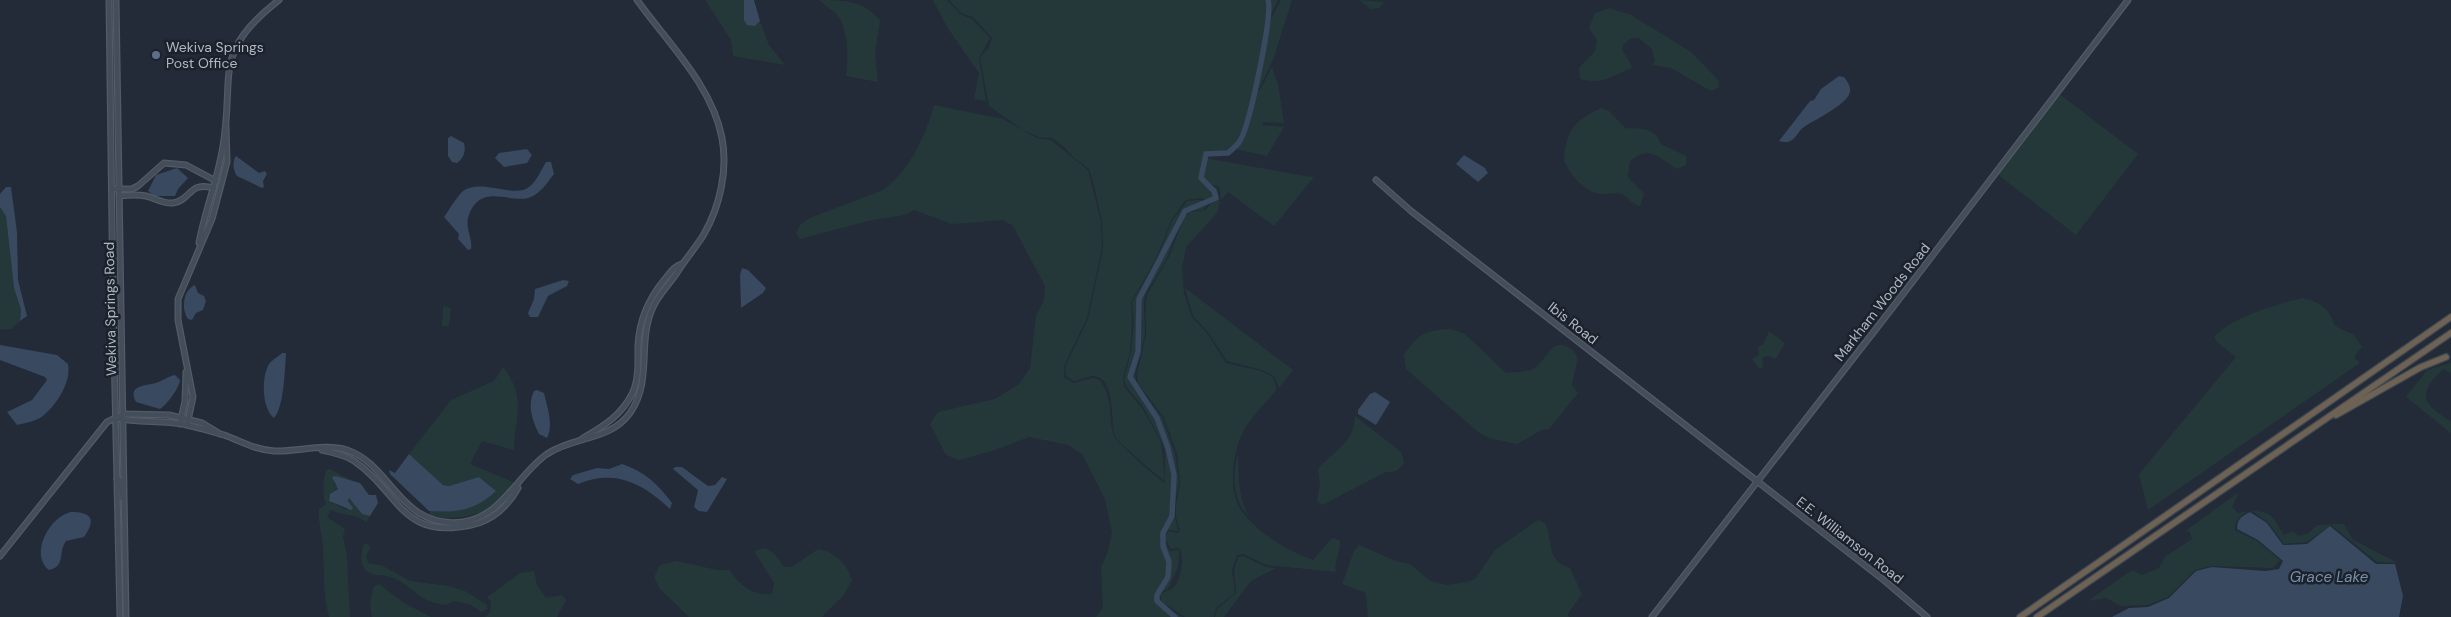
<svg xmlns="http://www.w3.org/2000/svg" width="2451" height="617" viewBox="0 0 2451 617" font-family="'DM Sans',sans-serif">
	<rect width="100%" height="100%" fill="#222b37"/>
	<g fill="#253839">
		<polygon points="705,0 744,0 744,20 757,25 760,21 769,45 785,65 733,56 731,40"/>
		<path d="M819 0C843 0 864 0 880 21L875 53 878 82 846 76C849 61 848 26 837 15 832 9 824 5 819 0Z"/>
		<polygon points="933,0 947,0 960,14 972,19 990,38 979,58 986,101 974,99 979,73 947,27"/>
		<path d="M949 0H1265L1270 20 1281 0H1292L1273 60 1259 89H1254C1250 112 1248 139 1228 153L1206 154 1201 178 1205 184 1217 188 1220 202 1217 213 1186 247 1182 269 1184 294 1192 317 1207 333 1226 363 1261 371 1273 377 1277 389C1266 403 1250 418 1242 434 1232 455 1227 495 1244 514 1261 535 1288 551 1313 560L1330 540 1334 538 1340 541C1341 552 1333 562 1336 572L1267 565 1243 554 1237 555 1232 570 1235 593 1216 608 1214 617H1185L1162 602 1160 595C1164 591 1170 591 1174 587 1181 581 1185 554 1179 548L1171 549 1165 539 1168 531 1178 533 1180 531 1176 517V506L1180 483 1177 453 1163 416 1138 384 1137 374 1146 335V301L1148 293 1169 257 1184 217 1190 212 1206 210 1211 202 1200 198 1186 200 1183 203 1171 221 1155 261 1131 302 1132 323 1130 352 1123 379 1124 387 1142 408 1161 442 1165 481C1160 478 1118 442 1116 438 1109 425 1118 377 1093 376 1088 376 1080 380 1074 381L1066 376 1065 367 1088 319 1103 248 1102 222 1094 185 1089 169 1073 157 1063 146 1052 138 1038 137 1023 130 989 106 980 57 988 49 992 38 973 17 961 13Z"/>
		<polygon points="1267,0 1278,0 1270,17"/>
		<polygon points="1359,0 1384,2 1379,8 1371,9"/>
		<path d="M1609 8 1631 15 1691 52 1718 80 1719 87 1711 91 1671 68 1652 65 1655 61 1652 49 1639 38H1631L1623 45 1622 50 1630 62 1632 68C1612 76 1602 85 1580 79L1579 68 1595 51 1597 40 1589 28 1595 13Z"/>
		<path d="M1272 67 1278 84 1284 123 1263 122 1262 125 1284 127 1267 156 1235 149C1250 135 1252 110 1256 91L1260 90Z"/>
		<polygon points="2058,93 2138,154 2076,235 1997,174"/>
		<path d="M934 105 1003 119 1037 138 1051 140 1088 170 1101 222 1102 248 1087 318 1064 366V377L1074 383 1093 378 1100 380C1115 403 1107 415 1114 436 1115 441 1159 480 1165 483V452L1162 442 1143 407 1126 386 1124 379 1131 352 1134 323 1132 302 1156 261 1172 221 1185 204 1187 201 1200 200 1209 203 1202 210H1189L1183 217 1166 260 1146 293 1144 301 1145 335 1135 375 1137 385 1162 417 1175 453 1179 483 1174 506 1175 518 1178 531 1168 530 1164 539 1170 551 1179 550 1178 567 1168 589 1161 592 1158 596 1164 607 1183 617H1096L1103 607 1101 567 1108 551 1112 533 1105 499 1082 454 1068 445 1029 437 995 450 959 460 946 455 930 424 938 412 995 399 1019 384 1030 368 1036 316 1044 300 1045 286 1013 226 1003 220 952 224 914 210 905 215 872 220 800 239 796 233 800 225 810 218 883 190C910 170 925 137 934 105Z"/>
		<path d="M1601 108 1609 111 1625 128C1642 129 1654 127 1661 144L1686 156V165L1677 169C1658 157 1650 145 1630 161L1628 177 1644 194 1640 206C1633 205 1630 199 1624 195 1617 192 1612 194 1605 194 1586 195 1570 175 1564 160 1566 130 1575 120 1601 108Z"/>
		<polygon points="1205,158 1305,176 1314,177 1274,226 1228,192 1221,200 1219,187 1206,182 1202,177"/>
		<polygon points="0,207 6,216 14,288 21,310 20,321 11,329 0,330"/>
		<polygon points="1185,288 1293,370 1279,388 1274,376 1262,370 1227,361 1208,332 1193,316"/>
		<path d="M2303 298C2322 303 2328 307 2335 326L2354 335 2362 347 2354 357 2360 363 2148 510 2139 474 2236 357 2218 343 2214 337C2232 317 2276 304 2303 298Z"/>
		<polygon points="443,306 451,308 449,326 442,326"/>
		<path d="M1451 329 1465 334 1506 373C1514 372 1526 372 1533 369 1546 362 1551 337 1568 347 1572 349 1577 354 1577 359 1577 367 1573 376 1572 385L1578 393 1549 429 1542 430 1517 444 1489 438 1478 432 1406 369 1404 355C1418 334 1426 330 1451 329Z"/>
		<polygon points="1769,331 1785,343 1776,359 1767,356 1762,358 1763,366 1760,370 1752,359 1759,355 1758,346 1763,345"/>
		<path d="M2451 363V374L2444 369C2435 376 2421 390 2428 403 2432 410 2445 417 2451 422V433L2406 397 2427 370Z"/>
		<path d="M503 367C527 398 515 415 514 450L482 441 470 464 513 482V487C508 493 503 499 497 504 480 516 449 522 429 515L430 511C461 513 472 510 495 490L479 477 449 486 443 485 409 454 451 400 494 381Z"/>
		<path d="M1355 416 1401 452 1404 462C1399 471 1396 472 1386 472L1322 505 1317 501 1320 484 1318 469C1334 450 1354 444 1355 416Z"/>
		<path d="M1238 453C1239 475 1237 501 1251 518 1232 502 1232 475 1238 453Z"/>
		<path d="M330 469 353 481 336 476 334 483 338 488 332 493 329 501 347 510 349 498 362 514 370 516 366 522C356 513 343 516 331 510L327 517 345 529 343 536 347 556 350 617H329C323 594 324 571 323 547 322 534 318 522 319 509L326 504C321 493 324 481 326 470Z"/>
		<path d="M2239 492 2232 507 2238 513 2249 511C2240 515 2235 520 2235 530L2257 541 2280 560 2273 568 2212 566 2195 570 2168 597 2148 605 2121 606 2106 598 2088 601 2132 570 2142 575 2159 568 2165 557 2192 539 2189 531 2184 532Z"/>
		<path d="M2252 511C2274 511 2273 519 2284 535L2293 531 2298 536 2309 533 2317 525 2344 524 2353 540 2396 562V563L2377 562 2331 525 2307 542 2284 544 2268 522Z"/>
		<path d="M1538 520 1545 523C1554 541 1545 561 1570 568L1582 594 1568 614 1569 617H1368L1366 593 1342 584 1354 551 1359 545 1396 561 1410 564 1430 581 1447 585 1467 582 1475 579 1495 550Z"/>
		<path d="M364 543 369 545 370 548 366 556 368 563 383 566 410 581 448 586 465 591 487 605V609L482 612 469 604 453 601 447 605C418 603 414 586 393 578 383 573 372 578 365 569 359 563 362 551 364 543Z"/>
		<path d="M766 548 775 554 784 567H792L818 549C834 552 847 563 852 580L844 595 822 617H689L659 588 654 577 660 565 677 561 717 570H730C738 585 754 596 772 594L774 583 754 551Z"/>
		<polygon points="1243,556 1266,567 1276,568 1251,581 1224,617 1215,617 1217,609 1236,593 1234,570 1238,557"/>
		<polygon points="534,571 537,585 546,598 562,595 566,600 557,617 485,617 490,612 491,602 487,597 520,573"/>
		<polygon points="379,584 404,603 431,617 372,617 370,606 373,587"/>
	</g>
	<g fill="#384960">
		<polygon points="744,0 754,0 760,21 755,26 747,25 744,20"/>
		<path d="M1839 76 1844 77C1847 81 1851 86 1850 92 1847 105 1814 120 1804 127 1798 131 1796 139 1790 141 1787 143 1783 142 1779 141L1810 101 1814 100 1821 89Z"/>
		<path d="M451 136 464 143C466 151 464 158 457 163L452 162 448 156V138Z"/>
		<polygon points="527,149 532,155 527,163 504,167 495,158 499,153"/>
		<polygon points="1464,155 1485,168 1488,173 1478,182 1456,164"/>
		<path d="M236 156 259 173 265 171 267 174 263 181 264 187 262 188 237 176C233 171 232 161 236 156Z"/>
		<path d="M546 162H551L554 174C548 182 542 191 533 196 514 207 482 180 469 215 464 227 473 238 471 249L468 250 458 239 459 234 444 217C449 210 455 199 462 192 479 177 515 199 529 187 537 181 541 170 546 162Z"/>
		<polygon points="177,168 188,178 178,189 175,196 155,196 148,191 156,175"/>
		<polygon points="6,187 11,187 17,232 18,280 27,316 20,321 21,310 14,288 6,216 0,207 0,194"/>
		<polygon points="742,268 748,270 766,288 763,293 741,308 740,275"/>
		<polygon points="563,280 569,281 567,286 548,296 538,317 530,317 528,313 534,299 535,289"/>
		<path d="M195 285 198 293 204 296 206 301 203 310 196 313 192 320 188 319C181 309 183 290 195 285Z"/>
		<path d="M0 345 57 355 68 364C72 382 55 408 40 418 33 422 24 423 17 425L7 412 32 400 47 380 45 377 0 360Z"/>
		<path d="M282 353H286C285 368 284 408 274 418 262 409 261 377 269 364 272 360 278 357 282 353Z"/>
		<path d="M175 375 180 380C180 387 166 406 160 409L136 402C127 385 145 386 156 383 163 381 168 376 175 375Z"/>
		<path d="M537 390 544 393C547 406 554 426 547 438L539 434C532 420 527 405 534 391Z"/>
		<polygon points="1375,392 1390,402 1376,425 1358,414 1358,410 1370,394"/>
		<path d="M409 454 443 485 449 486 479 477 496 491C474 511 457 513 429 511L390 474 389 470 395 473Z"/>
		<path d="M622 464C644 471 658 484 672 503L670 509C642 483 615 469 578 484L570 479 573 475 597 468 609 469Z"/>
		<polygon points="675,467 682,467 708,486 715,485 722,477 727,479 707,512 699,511 694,507 698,490 673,469"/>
		<polygon points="336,476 360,483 369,495 376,495 378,503 370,516 362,514 349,498 348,501 353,508 351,510 329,501 330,494 338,489 332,477"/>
		<path d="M71 512C91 512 97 519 84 537L66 541C58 551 66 567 49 570 29 554 50 516 71 512Z"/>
		<path d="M2250 512 2267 523 2283 545 2307 544 2330 526 2376 564H2395L2403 596 2399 617H2112L2129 608 2148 607 2169 598 2196 571 2212 567 2265 571 2279 569 2283 561 2258 540 2237 529C2237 519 2242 516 2250 512Z"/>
	</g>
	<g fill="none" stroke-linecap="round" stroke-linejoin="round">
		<path stroke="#384960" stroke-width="5.5" d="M1175 617 1157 601V595L1168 577 1169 562 1163 546V533L1172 516 1174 475 1168 448 1157 418 1130 377 1138 352 1139 299 1185 211 1216 198 1214 191 1201 178 1206 154 1228 153C1233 149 1238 145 1241 139 1250 122 1273 15 1268 0"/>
		<defs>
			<g id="secondary">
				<polyline points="109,0 113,301 120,617"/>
				<polyline points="116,0 126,617"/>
				<polyline points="1376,180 1411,211 1885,581 1927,617"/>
				<polyline points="113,189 132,189 138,186 164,163 186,165 216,181"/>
				<path d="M119 196C128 195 137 194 146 196 155 198 163 204 173 203 192 200 188 181 214 188"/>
				<path d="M199 243C205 210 218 179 223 146 235 74 211 53 279 0"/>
				<path d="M116 418C137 423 161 420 183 424 196 427 211 431 224 435 241 441 255 450 274 451 297 452 324 443 347 450 392 465 400 530 463 522 503 516 517 475 547 454 574 436 610 441 630 413 652 382 638 345 651 312 657 294 671 284 680 268 687 257 697 246 704 234 720 206 728 170 722 138 712 85 667 42 637 0"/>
				<polyline points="180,424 185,401 186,372"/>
				<polyline points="187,425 193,397 178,320 178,299 212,219 227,162 226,126"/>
				<path d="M583 438C604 426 622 415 633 392 639 378 638 361 638 346 639 321 649 298 665 279 670 273 674 266 682 264"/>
				<path d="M322 450C333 453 344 454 354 461 400 492 400 540 471 525 492 521 508 506 518 488"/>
				<polyline points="117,478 121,482 122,498"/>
				<polyline points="0,556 107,422 124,414 169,415 202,423 220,434"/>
				<polyline points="1652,617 1893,307 2128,0"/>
			</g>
			<g id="highway">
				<polyline points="2336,415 2421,367 2446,357"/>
				<polyline points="2020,617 2451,317"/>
				<polyline points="2037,617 2451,333"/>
			</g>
		</defs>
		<use href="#secondary" stroke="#535b65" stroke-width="7"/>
		<use href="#highway" stroke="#404852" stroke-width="8"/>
		<use href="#secondary" stroke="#444d5a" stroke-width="4.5"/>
		<use href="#highway" stroke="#6d6253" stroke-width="5.5"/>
	</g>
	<circle fill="#5c6f8a" stroke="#1b222c" stroke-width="2" cx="156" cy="55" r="5"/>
	<g text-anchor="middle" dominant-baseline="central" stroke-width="5" stroke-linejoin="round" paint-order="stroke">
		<g font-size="14" fill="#b0b8c4" stroke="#1b222c" text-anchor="start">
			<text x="166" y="47">Wekiva Springs<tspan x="166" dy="16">Post Office</tspan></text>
		</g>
		<g font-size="14" fill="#b0b8c4" stroke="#1b222c">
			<text transform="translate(1882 302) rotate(-52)">Markham Woods Road</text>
			<text transform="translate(110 309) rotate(-91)">Wekiva Springs Road</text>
			<text transform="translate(1573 323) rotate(38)">Ibis Road</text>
			<text transform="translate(1850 540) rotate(38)">E.E. Williamson Road</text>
		</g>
		<g font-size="15" font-style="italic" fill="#7a8faa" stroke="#1b222c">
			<text x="2329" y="577">Grace Lake</text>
		</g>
	</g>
</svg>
